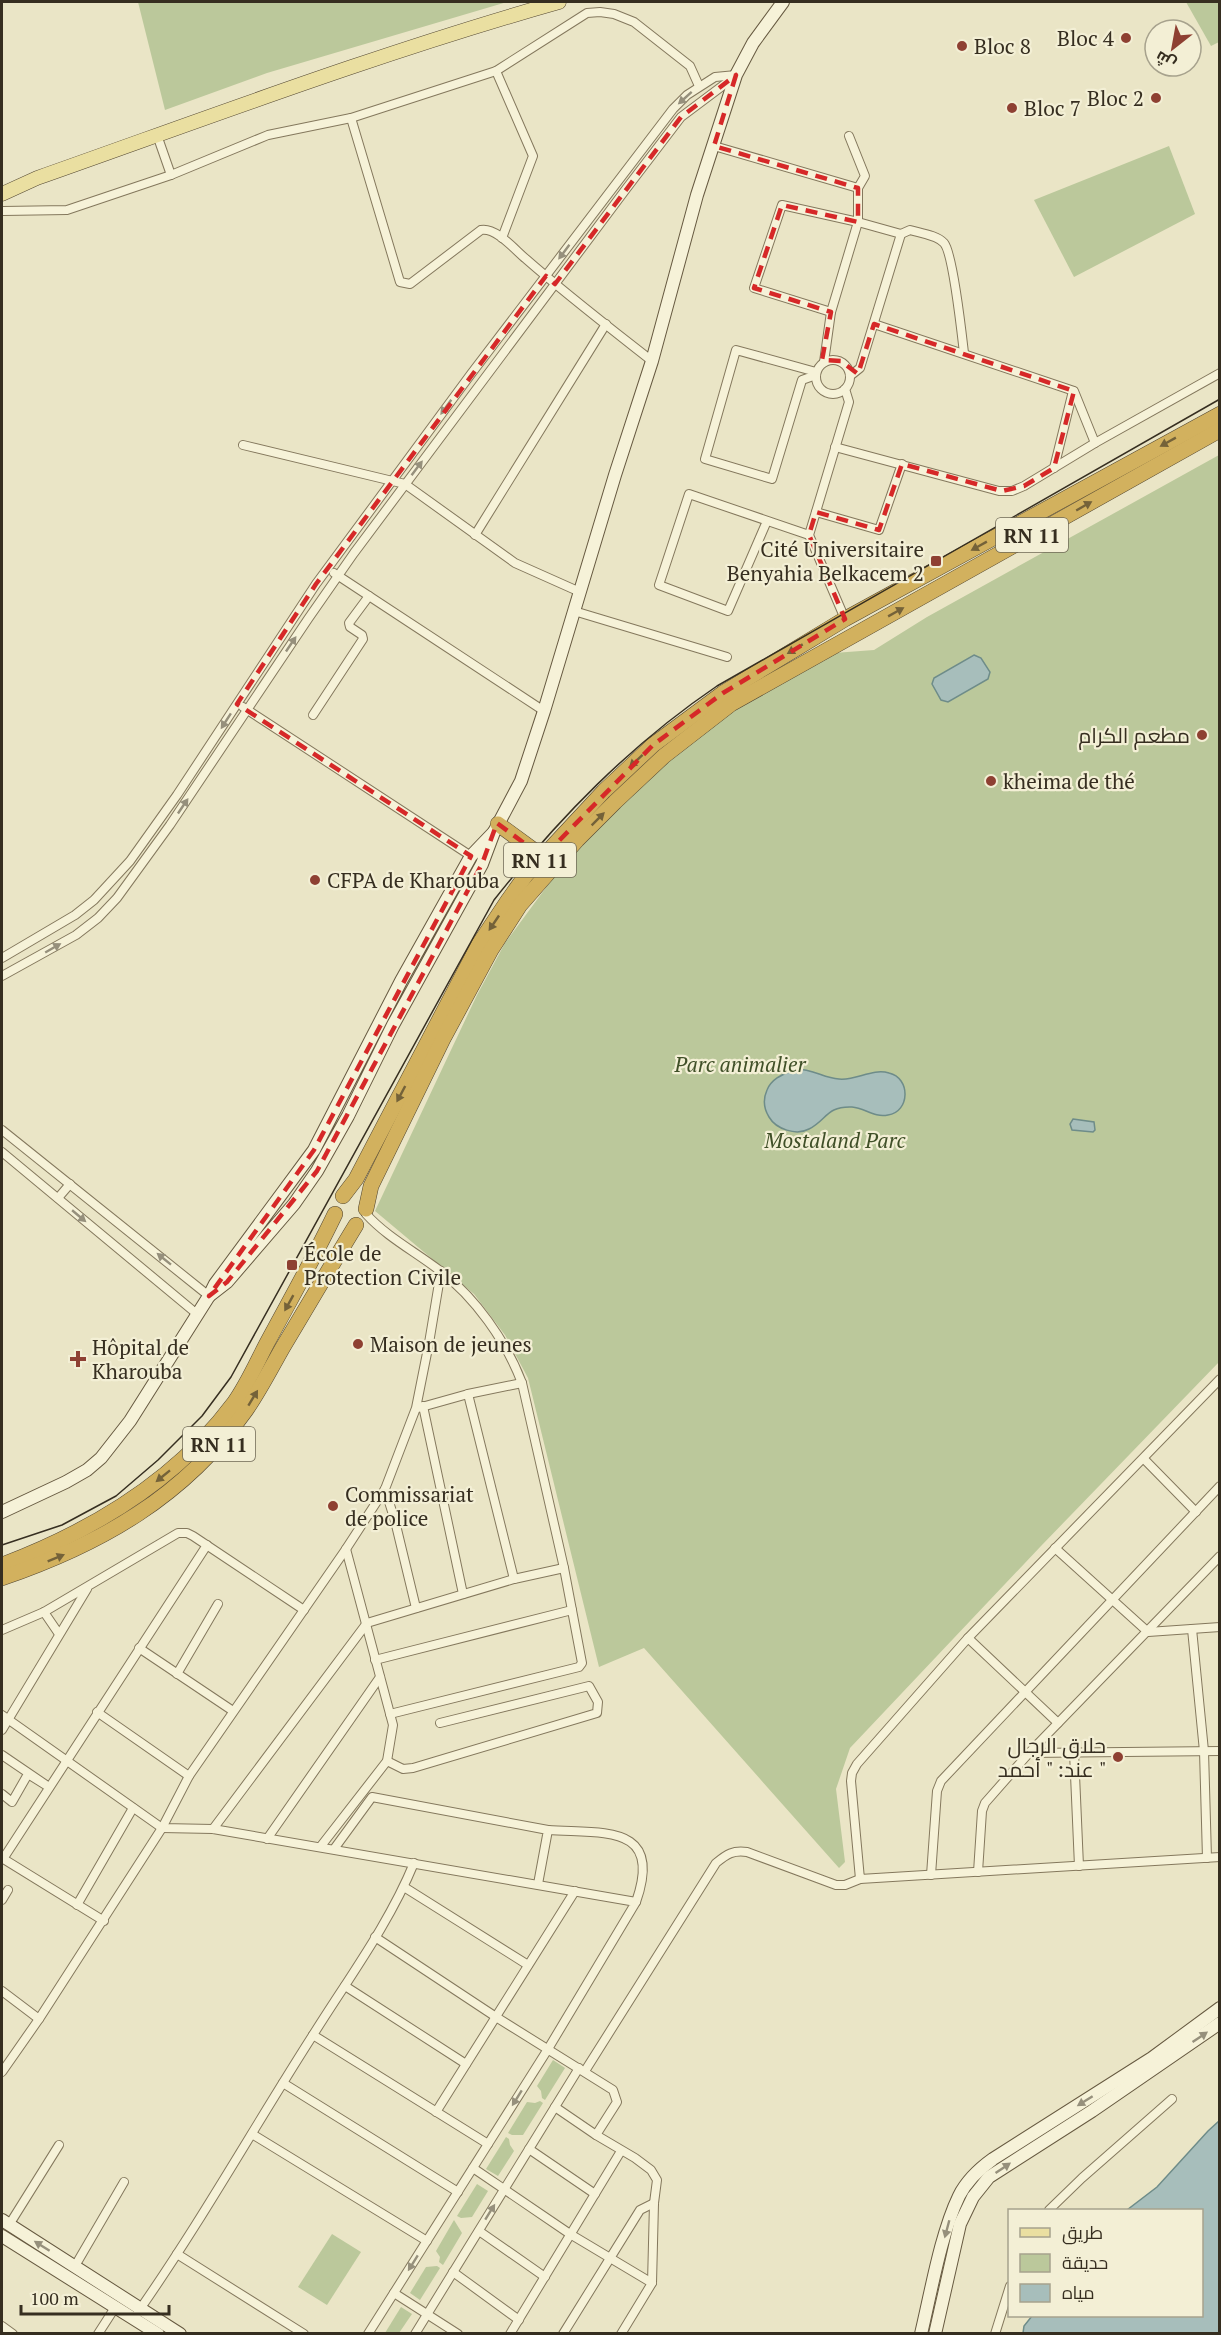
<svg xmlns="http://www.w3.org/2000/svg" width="1221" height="2335" viewBox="0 0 1221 2335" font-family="'PT Serif',Cairo,serif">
	<rect width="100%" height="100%" fill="#eae5c6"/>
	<g fill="#bbc89b">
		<polygon points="138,2 507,2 267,73 165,110"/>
		<polygon points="1186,2 1219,2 1219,42 1211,46"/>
		<polygon points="1169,146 1195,214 1074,277 1034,200"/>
		<polygon points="1219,455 1219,1362 1041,1546 850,1748 836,1789 845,1862 839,1868 644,1648 599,1667 528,1378 505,1335 474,1294 375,1211 477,995 505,943 556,874 611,814 680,749 734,709 834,653 874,650 927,617"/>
		<polygon points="553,2060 565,2068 545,2100 542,2098 541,2091 537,2086"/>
		<polygon points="540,2101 543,2103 523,2135 512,2135 508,2133 527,2102 535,2103"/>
		<polygon points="506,2137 509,2139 510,2145 514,2151 498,2176 486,2169"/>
		<polygon points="477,2184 488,2191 472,2217 461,2218 457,2216"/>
		<polygon points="454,2220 462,2233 443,2265 439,2262 440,2257 436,2251"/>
		<polygon points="332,2234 361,2252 327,2305 298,2287"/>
		<polygon points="437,2266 440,2268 420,2300 410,2293 426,2267"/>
		<polygon points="401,2307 412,2314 399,2333 385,2333"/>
	</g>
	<g fill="#a7bebb" stroke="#6e8c89" stroke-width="1.5">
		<polygon points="974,655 981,658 990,672 988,679 948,702 941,700 932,684 934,678"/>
		<path d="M795 1069C814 1069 823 1078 839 1079 856 1081 872 1068 889 1073 911 1078 910 1112 888 1115 874 1118 865 1108 852 1107 826 1106 827 1120 809 1129 796 1136 776 1129 769 1117 764 1109 763 1099 767 1090 772 1078 784 1074 795 1069Z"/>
		<polygon points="1073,1119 1094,1122 1095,1130 1093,1132 1072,1130 1070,1124"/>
		<polygon points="1219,2121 1219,2333 1023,2333 1024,2326 1032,2316 1202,2316 1202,2210 1127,2210 1157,2187 1208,2131"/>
	</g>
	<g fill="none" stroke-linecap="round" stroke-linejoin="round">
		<defs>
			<g id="street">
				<polyline points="496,71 533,156 502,238"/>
				<path d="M351 118 400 282 410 284 481 230C496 227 515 250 526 259 567 295 610 328 652 361"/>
				<polyline points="157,135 171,175"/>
				<polyline points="849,136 865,176 858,188"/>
				<polyline points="714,146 858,188 858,222 831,312 824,362"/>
				<polyline points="3,211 67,210 171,175 268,135 351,118 496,71 587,13 600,12 614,14 634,22 690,66 699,86"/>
				<path d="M901 234 910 230C920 233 937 235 944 243 953 253 962 336 964 353"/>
				<polyline points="831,312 754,288 782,205 858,222 901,234 860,368 850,376"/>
				<polyline points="874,324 1074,391 1095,443"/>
				<circle cx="833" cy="377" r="17"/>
				<polyline points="816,375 802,380 772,479 705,459 736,350 816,372"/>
				<polyline points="845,389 849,402 809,535 845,619"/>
				<polyline points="243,445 405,484 515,563 580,592"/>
				<polyline points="835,447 999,491 1012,491 1024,486 1095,443 1220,373"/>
				<polyline points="1054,468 1073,391"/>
				<polyline points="816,512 879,530 902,464"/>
				<polyline points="767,521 728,611 659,585 689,494 809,535"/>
				<polyline points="475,535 606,324"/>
				<polyline points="334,573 544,711"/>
				<polyline points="574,611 727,657"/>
				<polyline points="243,707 471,856"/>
				<polyline points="313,715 363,639 362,635 350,627 349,623 369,596"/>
				<polyline points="2,958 75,915 94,900 130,861 177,795 316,584 471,374 673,109 687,95 715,77 736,75"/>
				<polyline points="2,976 76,935 98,918 117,898 170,825 308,619 354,553 626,189 681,117 733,78"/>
				<polyline points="2,1130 209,1296"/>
				<polyline points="2,1152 197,1314"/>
				<polyline points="58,1198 70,1184"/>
				<path d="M366 1214C387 1237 414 1251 439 1270 475 1297 506 1341 522 1383L564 1568 582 1663 579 1667 390 1714"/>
				<polyline points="1220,1379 968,1638 857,1764 852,1773 851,1781 860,1879 1220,1857"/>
				<polyline points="468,1394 514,1579"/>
				<polyline points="423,1406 463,1594"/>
				<polyline points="418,1408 468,1394 522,1383"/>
				<polyline points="1144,1459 1196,1512"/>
				<polyline points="385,1489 395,1521 416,1608"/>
				<polyline points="1055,1548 1148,1632 1220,1627"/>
				<polyline points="44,1612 59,1634"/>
				<polyline points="1192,1629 1204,1751 1207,1858"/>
				<polyline points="2,1630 44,1612 178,1533 187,1533 193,1536 304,1610"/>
				<polyline points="968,1638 1058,1723"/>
				<polyline points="139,1648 233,1711"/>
				<polyline points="375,1660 572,1610"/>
				<polyline points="177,1674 218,1604"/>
				<polyline points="97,1712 189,1776"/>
				<polyline points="2,1715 162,1828 213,1829 636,1902 548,2049 368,2334"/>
				<polyline points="2,1730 87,1589"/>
				<polyline points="1074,1752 1079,1866"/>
				<polyline points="1029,1753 1220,1751"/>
				<polyline points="2,1755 49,1787 28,1774 12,1802 2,1794"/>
				<polyline points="387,1761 403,1769 413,1768 597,1713 598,1702 589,1686 440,1723"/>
				<polyline points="213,1829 367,1623 514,1579 564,1568"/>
				<path d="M548 1830C602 1834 664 1823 636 1902"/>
				<polyline points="267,1839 380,1677"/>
				<polyline points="321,1846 387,1761 393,1725 346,1549"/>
				<polyline points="334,1849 372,1797 548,1830 538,1884"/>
				<polyline points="2,1858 104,1921"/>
				<polyline points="3,1859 207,1545"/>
				<polyline points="978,1872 982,1811 985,1803 1029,1753 1220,1556"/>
				<polyline points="931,1875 937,1791 941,1781 1220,1486"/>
				<polyline points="404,1887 528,1965"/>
				<polyline points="2,1900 8,1890"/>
				<polyline points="77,1905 133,1808"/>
				<polyline points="375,1937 496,2017 613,2090 617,2102 596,2135"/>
				<polyline points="345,1986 466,2064"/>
				<polyline points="2,1991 39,2019"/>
				<polyline points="313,2035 488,2144"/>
				<path d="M585 2071 716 1863C727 1854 733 1850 747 1852L836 1885H845L860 1879"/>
				<polyline points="2,2072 39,2019 162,1828 189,1776 346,1549 385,1489 416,1408 429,1343 441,1271"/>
				<polyline points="283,2083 458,2192"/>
				<polyline points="555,2107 596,2135 635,2158 651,2170 657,2180 654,2203 652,2283 621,2334"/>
				<polyline points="436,2112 575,1891"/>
				<polyline points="252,2134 427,2241"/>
				<polyline points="529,2149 595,2194"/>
				<polyline points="473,2168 570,2234 652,2283"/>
				<polyline points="1049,2210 1082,2178 1172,2099"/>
				<polyline points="9,2225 59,2145"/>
				<polyline points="479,2231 545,2277"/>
				<polyline points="177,2254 304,2334"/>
				<polyline points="75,2266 124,2182"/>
				<polyline points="453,2272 519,2320"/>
				<polyline points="394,2293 458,2334"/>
				<path d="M138 2312C201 2222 254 2127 313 2035 348 1979 389 1924 414 1863"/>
				<polyline points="2,2326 13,2334"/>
				<polyline points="98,2334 116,2306"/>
				<polyline points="415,2334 579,2068"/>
				<polyline points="510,2334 621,2151"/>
				<polyline points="563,2334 640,2210 654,2203"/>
				<polyline points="995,2334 1010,2286"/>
			</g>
			<g id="secondary">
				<polygon points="494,832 482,864 393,1025 348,1116 317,1171 294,1204 227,1282 209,1296 215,1284 314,1150 401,981 471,856"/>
				<polyline points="494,832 521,781 544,711 615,475 652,361 697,195 736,75 753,43 783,2"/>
				<polyline points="2,1512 66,1482 87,1470 101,1458 130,1421 209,1296"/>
				<polyline points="2,2220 180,2334"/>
				<polyline points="2,2236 158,2334"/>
				<path d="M921 2334C931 2292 941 2233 959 2196 967 2180 979 2169 993 2159L1152 2058 1220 2008"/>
				<polyline points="935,2334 960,2224 973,2197 989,2177 1092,2111 1220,2023"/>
			</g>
			<path id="primary" d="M2 194 37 178C210 117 382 52 559 2"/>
			<g id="highway">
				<polyline points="498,824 543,857"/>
				<polyline points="343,1196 356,1179 479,944 509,899 526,875 551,848 604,791 653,745 723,693 845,619 1220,414"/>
				<polyline points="366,1209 371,1186 443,1039 491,950 520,905 577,840 615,802 664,756 731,704 1220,430"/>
				<path d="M2 1565C92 1531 176 1481 234 1403 247 1385 257 1362 267 1343 290 1300 314 1258 335 1214"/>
				<path d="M2 1578C101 1544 184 1497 246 1410 260 1390 271 1368 283 1347 307 1307 331 1266 356 1225"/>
			</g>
		</defs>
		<use href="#street" stroke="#84785d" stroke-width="10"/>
		<use href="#secondary" stroke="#665940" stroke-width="14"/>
		<use href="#primary" stroke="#524631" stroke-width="15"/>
		<use href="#highway" stroke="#524631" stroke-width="16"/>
		<use href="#street" stroke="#f6f2d8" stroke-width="8"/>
		<use href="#secondary" stroke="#f6f2d8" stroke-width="12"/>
		<use href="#primary" stroke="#eadfa1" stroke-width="14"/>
		<use href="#highway" stroke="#d2b15e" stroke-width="15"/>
		<path stroke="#362e20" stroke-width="1.5" d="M2 1545 62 1525 116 1496 158 1460 202 1416 231 1377 494 900C559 818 630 745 717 686L1220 399"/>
	</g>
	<defs><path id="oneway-solid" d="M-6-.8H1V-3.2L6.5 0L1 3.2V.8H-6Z" transform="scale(1.5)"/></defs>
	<g fill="#96907c">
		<use href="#oneway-solid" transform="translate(685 98) rotate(138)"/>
		<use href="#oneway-solid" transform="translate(564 252) rotate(127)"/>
		<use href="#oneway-solid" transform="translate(446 407) rotate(126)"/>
		<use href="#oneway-solid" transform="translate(417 468) rotate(-53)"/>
		<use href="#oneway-solid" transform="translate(291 644) rotate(-56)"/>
		<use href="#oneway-solid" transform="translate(226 721) rotate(123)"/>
		<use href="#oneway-solid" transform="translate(183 806) rotate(-56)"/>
		<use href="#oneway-solid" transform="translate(53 948) rotate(-30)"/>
		<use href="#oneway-solid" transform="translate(79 1216) rotate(40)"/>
		<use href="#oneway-solid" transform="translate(164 1259) rotate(-141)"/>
		<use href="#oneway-solid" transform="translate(1200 2037) rotate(-34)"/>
		<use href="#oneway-solid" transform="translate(517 2098) rotate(122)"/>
		<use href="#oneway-solid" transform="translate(1085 2101) rotate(148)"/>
		<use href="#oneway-solid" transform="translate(1003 2168) rotate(-34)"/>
		<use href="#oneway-solid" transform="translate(490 2212) rotate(-58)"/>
		<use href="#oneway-solid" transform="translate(947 2229) rotate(105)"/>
		<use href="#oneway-solid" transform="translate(42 2246) rotate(-148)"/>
		<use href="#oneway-solid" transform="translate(413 2263) rotate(122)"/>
	</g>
	<g fill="#746239">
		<use href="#oneway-solid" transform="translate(1168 442) rotate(151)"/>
		<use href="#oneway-solid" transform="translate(1084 506) rotate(-30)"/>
		<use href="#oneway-solid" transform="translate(979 546) rotate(151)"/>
		<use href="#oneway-solid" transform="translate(896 612) rotate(-29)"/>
		<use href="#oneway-solid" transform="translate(795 649) rotate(149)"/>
		<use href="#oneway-solid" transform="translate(636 761) rotate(137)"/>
		<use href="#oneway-solid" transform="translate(598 819) rotate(-45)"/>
		<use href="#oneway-solid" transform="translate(494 923) rotate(124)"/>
		<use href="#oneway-solid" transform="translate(401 1094) rotate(118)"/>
		<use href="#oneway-solid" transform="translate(289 1303) rotate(119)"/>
		<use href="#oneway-solid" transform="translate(253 1398) rotate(-59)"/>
		<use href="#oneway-solid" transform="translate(163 1476) rotate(141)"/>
		<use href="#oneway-solid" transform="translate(56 1558) rotate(-22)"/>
	</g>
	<path fill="none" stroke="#d62828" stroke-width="4.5" stroke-dasharray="12 8" stroke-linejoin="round" d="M736 75 714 146 858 188V222L782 205 754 288 831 312 822 360 841 361 858 374 874 324 1074 391 1054 468 1024 486 1002 491 902 464 879 530 816 512 809 535 845 619 723 693 653 745 543 857 497 823 482 864 317 1171 227 1282 209 1296 314 1150 471 856 237 704 316 584 546 276 555 284 681 117Z"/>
	<g fill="#8e4032" stroke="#f3efd5" stroke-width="2">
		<circle cx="1126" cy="38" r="6"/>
		<circle cx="962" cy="46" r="6"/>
		<circle cx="1156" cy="98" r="6"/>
		<circle cx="1012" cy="108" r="6"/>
		<rect x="930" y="555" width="12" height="12" rx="3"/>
		<circle cx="1202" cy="735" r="6"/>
		<circle cx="991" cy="781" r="6"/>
		<circle cx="315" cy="880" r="6"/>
		<rect x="286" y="1259" width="12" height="12" rx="3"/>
		<circle cx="358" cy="1344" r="6"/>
		<path d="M75 1350h6v6h6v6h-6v6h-6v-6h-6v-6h6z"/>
		<circle cx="333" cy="1506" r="6"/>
		<circle cx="1118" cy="1757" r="6"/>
	</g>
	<g text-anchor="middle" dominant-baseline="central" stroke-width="4.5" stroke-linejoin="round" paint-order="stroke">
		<g fill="#f3efd5" stroke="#6f6856" stroke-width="1.5">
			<rect x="996" y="518" width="72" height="34" rx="4.5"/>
			<rect x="504" y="843" width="72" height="34" rx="4.5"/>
			<rect x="183" y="1427" width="72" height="34" rx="4.5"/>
		</g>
		<g font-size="20" font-weight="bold" fill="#362e20">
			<text x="1032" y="535">RN 11</text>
			<text x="540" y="860">RN 11</text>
			<text x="219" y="1444">RN 11</text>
		</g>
		<g font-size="21" fill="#362e20" stroke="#f3efd5" text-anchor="start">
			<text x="1114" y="38" text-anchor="end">Bloc 4</text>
			<text x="974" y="46">Bloc 8</text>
			<text x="1144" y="98" text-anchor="end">Bloc 2</text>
			<text x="1024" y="108">Bloc 7</text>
			<text x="924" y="549" text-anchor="end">Cité Universitaire<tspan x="924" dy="24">Benyahia Belkacem 2</tspan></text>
			<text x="1190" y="735" text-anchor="end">مطعم الكرام</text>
			<text x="1003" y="781">kheima de thé</text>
			<text x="327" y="880">CFPA de Kharouba</text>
			<text x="304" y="1253">École de<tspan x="304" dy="24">Protection Civile</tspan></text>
			<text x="370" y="1344">Maison de jeunes</text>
			<text x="92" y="1347">Hôpital de<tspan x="92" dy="24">Kharouba</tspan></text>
			<text x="345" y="1494">Commissariat<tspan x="345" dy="24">de police</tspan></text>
			<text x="1106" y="1745" text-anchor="end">حلاق الرجال<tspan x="1106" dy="24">عند: " أحمد "</tspan></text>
		</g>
		<g font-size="21" font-style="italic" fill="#405028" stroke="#f3efd5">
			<text x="740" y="1064">Parc animalier</text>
			<text x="835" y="1140">Mostaland Parc</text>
		</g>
	</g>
	<rect width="1221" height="2335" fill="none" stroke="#362e20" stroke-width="6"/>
	<rect x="1008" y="2209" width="195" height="108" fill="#f3efd5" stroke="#a7a28d" stroke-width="1.5"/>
	<rect x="1020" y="2228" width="30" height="9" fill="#eadfa1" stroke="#a7a28d" stroke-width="1.5"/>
	<text x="1062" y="2239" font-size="18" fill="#362e20">طريق</text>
	<rect x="1020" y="2254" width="30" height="18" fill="#bbc89b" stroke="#a7a28d" stroke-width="1.5"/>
	<text x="1062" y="2269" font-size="18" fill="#362e20">حديقة</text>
	<rect x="1020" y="2284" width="30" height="18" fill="#a7bebb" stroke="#a7a28d" stroke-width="1.5"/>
	<text x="1062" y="2299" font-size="18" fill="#362e20">مياه</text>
	<g transform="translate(1173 48) rotate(211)"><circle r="28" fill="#f3efd5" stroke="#a7a28d" stroke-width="1.5"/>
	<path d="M0-4.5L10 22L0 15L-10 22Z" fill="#8e4032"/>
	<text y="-9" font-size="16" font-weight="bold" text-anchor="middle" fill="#362e20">ش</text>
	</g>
	<path d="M21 2305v9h148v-9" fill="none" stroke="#362e20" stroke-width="3"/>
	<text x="30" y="2305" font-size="18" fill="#362e20" stroke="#f3efd5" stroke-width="4.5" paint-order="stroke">100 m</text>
</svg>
